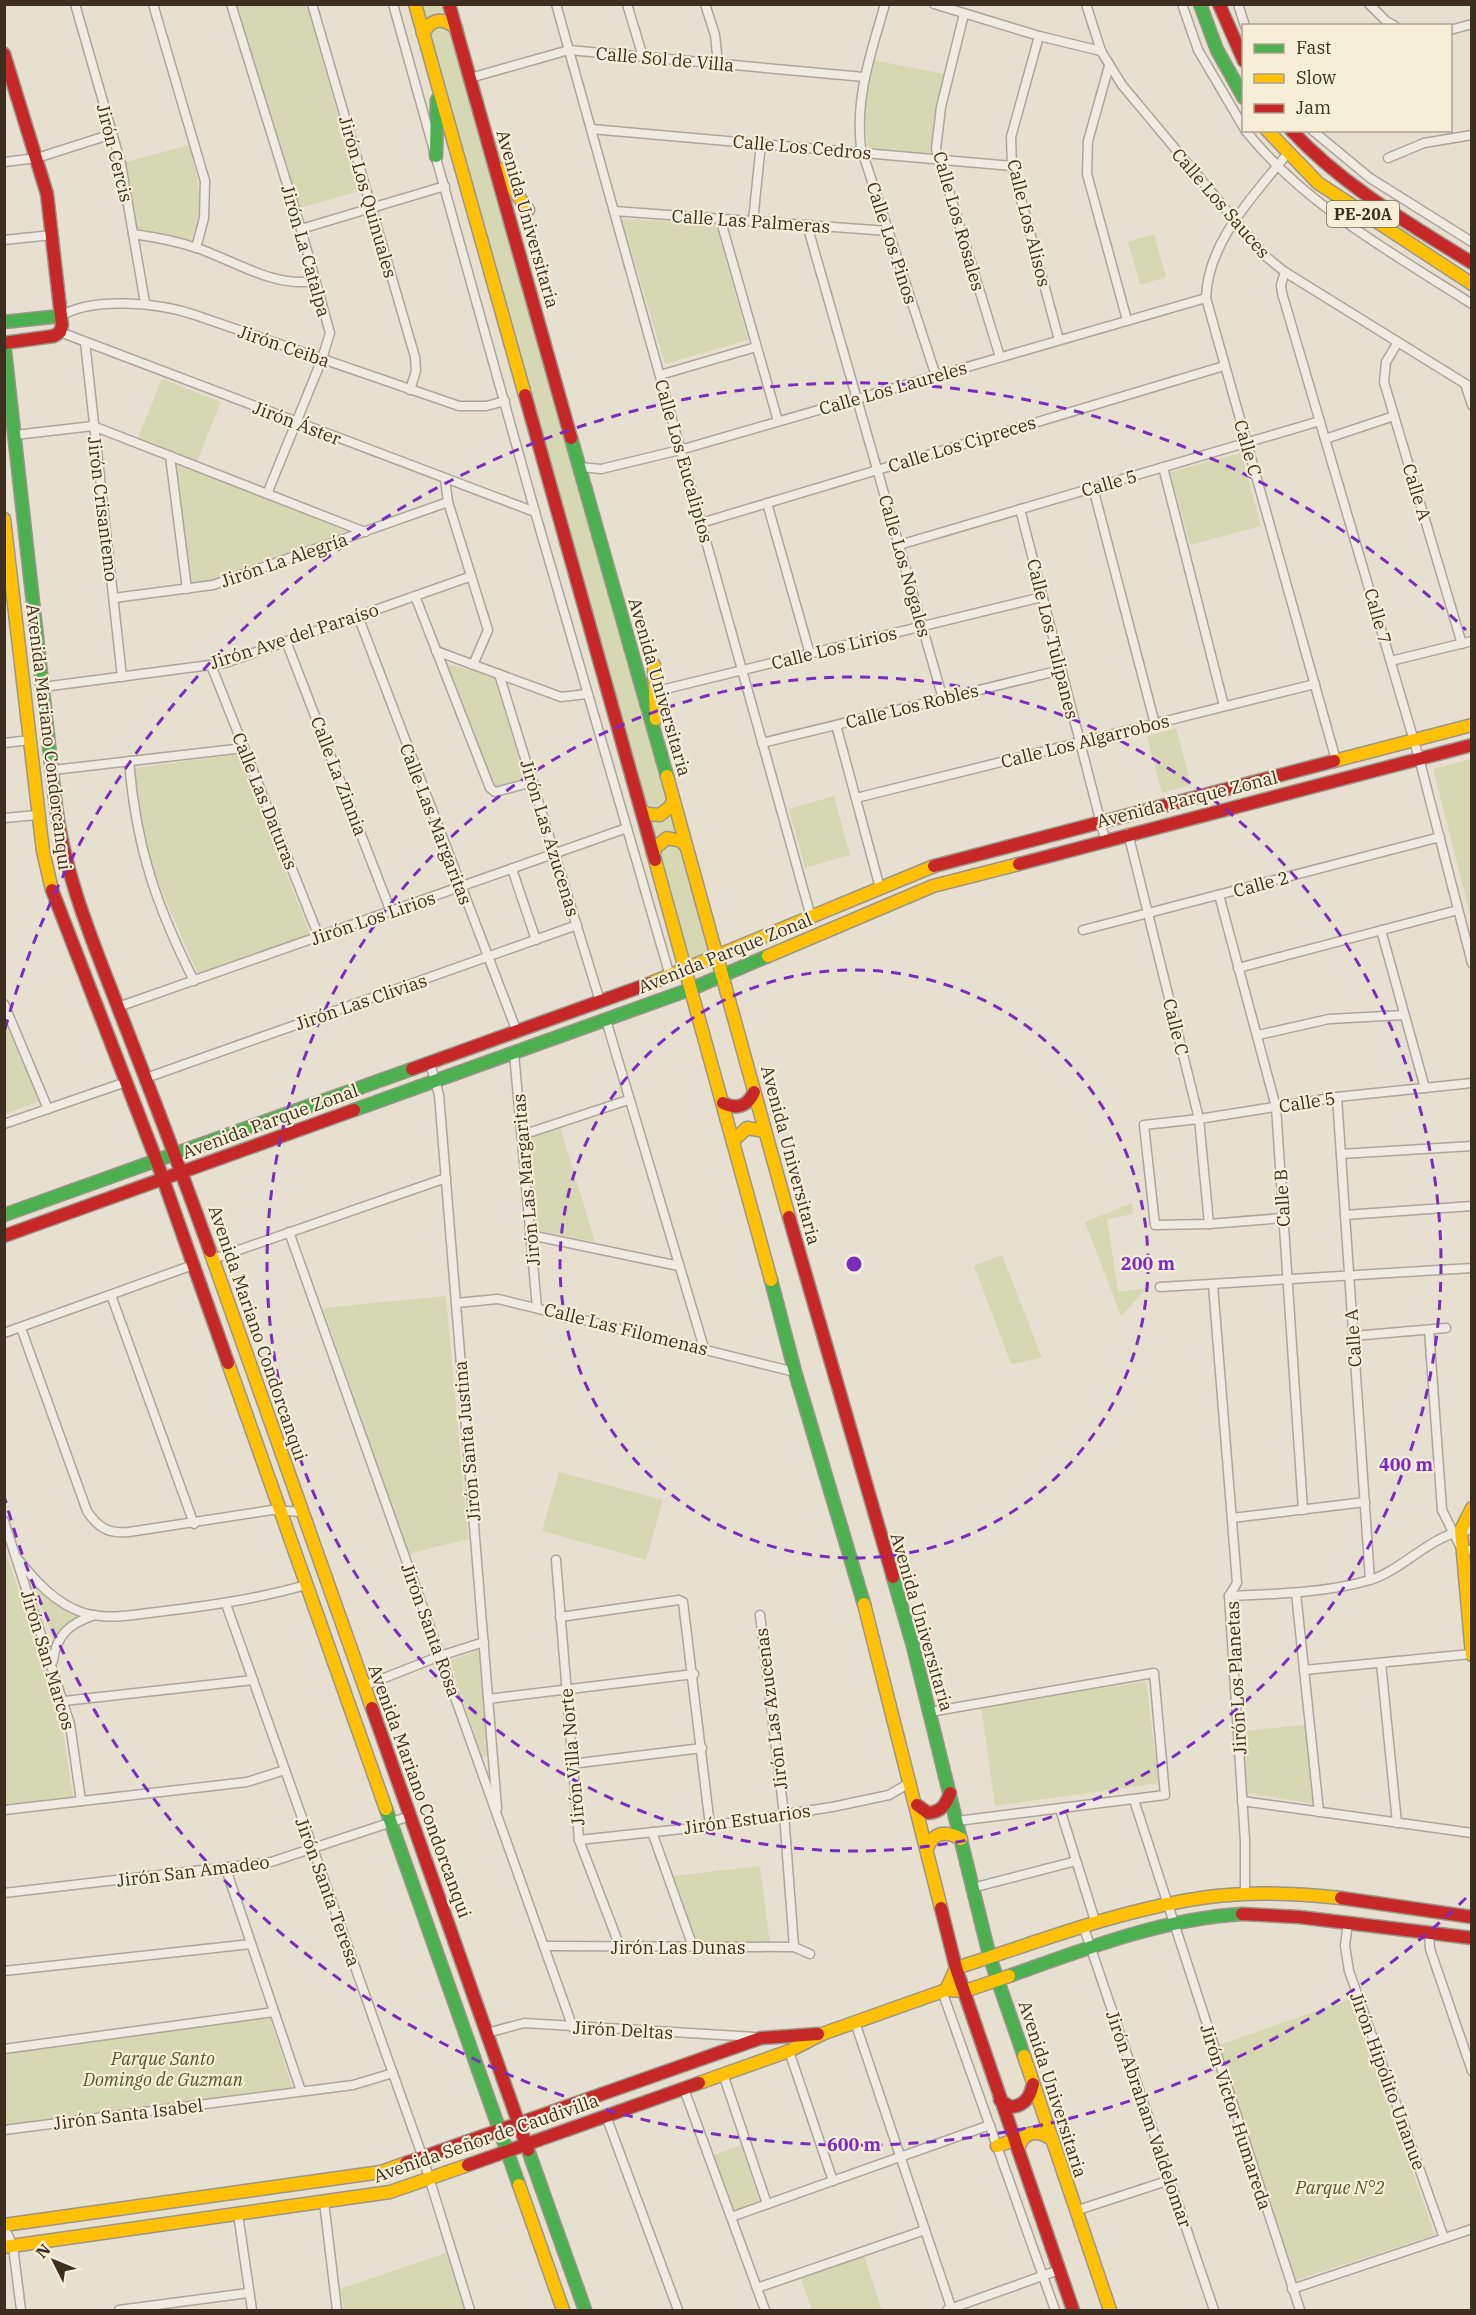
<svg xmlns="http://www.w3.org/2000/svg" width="1476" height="2315" viewBox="0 0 1476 2315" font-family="'IBM Plex Serif',serif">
	<rect width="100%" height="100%" fill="#e7e0d1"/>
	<g fill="#d6d7b3">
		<polygon points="237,5 307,5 359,191 300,208"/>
		<polygon points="420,5 446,5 713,954 689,962"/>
		<polygon points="873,60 944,74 937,104 931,155 868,149 864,112"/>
		<path d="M189 145C198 178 206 208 190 241L137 231 126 162Z"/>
		<polygon points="622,219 716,224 748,340 665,364"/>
		<polygon points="1154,234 1166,277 1140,285 1128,242"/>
		<polygon points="162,379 221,402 197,461 138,438"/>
		<polygon points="1241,453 1261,526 1190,545 1170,472"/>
		<polygon points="176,464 348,531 218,579 191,583"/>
		<polygon points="447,664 494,676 525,778 494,787"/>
		<polygon points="1176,728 1191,785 1162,793 1147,736"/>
		<polygon points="239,754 310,934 198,975 144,849 134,768"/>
		<polygon points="1471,759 1472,759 1471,918 1433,769"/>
		<polygon points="834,796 850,855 805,868 789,809"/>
		<polygon points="4,1019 39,1102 5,1114 4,1114"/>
		<polygon points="560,1127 595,1242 536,1230 529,1136"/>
		<polygon points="1132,1203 1133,1214 1107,1219 1118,1292 1147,1288 1121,1316 1085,1222"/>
		<polygon points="1002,1255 1042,1358 1011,1364 974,1266"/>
		<polygon points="446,1296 468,1539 408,1554 323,1308"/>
		<polygon points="559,1472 663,1500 646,1560 542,1531"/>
		<polygon points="4,1546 61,1720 73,1797 5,1804"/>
		<polygon points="35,1590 83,1617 71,1622 53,1639"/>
		<polygon points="479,1650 489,1755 482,1758 450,1661"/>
		<polygon points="1146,1682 1159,1783 995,1806 981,1705"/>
		<polygon points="1305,1725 1313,1804 1247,1793 1243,1731"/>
		<polygon points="760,1866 770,1944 695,1942 673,1876"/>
		<polygon points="1351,1999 1435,2235 1293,2281 1216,2046"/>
		<polygon points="270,2017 292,2087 5,2126 4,2053"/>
		<polygon points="741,2145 760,2202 731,2212 712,2156"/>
		<polygon points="446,2253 466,2310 344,2310 340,2289"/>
		<polygon points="864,2256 882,2310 812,2310 801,2278"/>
	</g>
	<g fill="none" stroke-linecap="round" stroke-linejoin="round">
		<defs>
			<g id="street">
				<polyline points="75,4 121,164 145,303"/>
				<polyline points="153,4 205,181 204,218 196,248"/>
				<polyline points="231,4 301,229 330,333 322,359 267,494"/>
				<polyline points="312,4 415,357 416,371 410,390"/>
				<polyline points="393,4 535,512 670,976"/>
				<polyline points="556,4 811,917"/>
				<polyline points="627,4 643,57"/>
				<polyline points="705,4 715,35 718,64"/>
				<path d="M885 4C871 53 855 97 861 148L936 376"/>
				<polyline points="934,4 1039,36 1101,51"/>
				<polyline points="1086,4 1101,51 1122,85 1264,255 1285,272 1472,388"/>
				<polyline points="1182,4 1198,50 1244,128"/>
				<polyline points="1238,4 1245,26"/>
				<polyline points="1369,4 1386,21 1395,26"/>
				<polyline points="964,14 941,107 936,149 1000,357"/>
				<polyline points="1450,30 1472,24"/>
				<polyline points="1039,36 1011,137 1012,166 1059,340"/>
				<polyline points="1109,66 1088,141 1087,174 1127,320"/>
				<polyline points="470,78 569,50 864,77"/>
				<polyline points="591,129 1012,166"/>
				<path d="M1245 130C1306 206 1391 252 1472 304"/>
				<polyline points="1312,130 1370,178 1472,242"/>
				<path d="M1287 154C1253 197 1208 241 1206 298L1336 760"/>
				<polyline points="1388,158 1424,143 1472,135"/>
				<polyline points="4,162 37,158 112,134"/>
				<polyline points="614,211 888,231"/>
				<polyline points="720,218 778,421"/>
				<polyline points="753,221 761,143"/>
				<polyline points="807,225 943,699"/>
				<polyline points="301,229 445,186"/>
				<path d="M133 234C155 237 176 241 197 248 235 261 274 288 315 281"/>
				<polyline points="4,240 52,235"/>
				<polyline points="1285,272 1281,285 1282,293 1419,758 1472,963"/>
				<path d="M61 316C93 296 160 303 195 315L459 406H486L505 401"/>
				<polyline points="60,332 535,512"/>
				<polyline points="85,342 122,677"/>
				<polyline points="1398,342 1386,362 1384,382 1462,644"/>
				<polyline points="660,375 756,347"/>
				<polyline points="1465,384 1472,405"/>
				<polyline points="15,435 93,426 365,532"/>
				<polyline points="1325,439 1394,416"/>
				<polyline points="170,456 187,589"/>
				<polyline points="580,467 601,469 680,450 1206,298"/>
				<polyline points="1163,467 1224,706"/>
				<polyline points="445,479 448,502 488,630 473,665"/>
				<polyline points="1093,488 1155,724"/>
				<polyline points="767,503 810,654"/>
				<polyline points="1020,509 1105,839"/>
				<polyline points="701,523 1224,366"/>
				<polyline points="899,545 1320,421"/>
				<polyline points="415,596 490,788 495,792 533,782"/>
				<polyline points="114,598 213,585 448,502"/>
				<polyline points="358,616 517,1032"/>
				<polyline points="286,641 391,912"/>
				<polyline points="436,651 561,697 587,694"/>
				<polyline points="1391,661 1472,641"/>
				<polyline points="211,665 319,937"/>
				<polyline points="499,674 600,1001"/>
				<polyline points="43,687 225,663 469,577"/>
				<polyline points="661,690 1042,597"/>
				<polyline points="836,725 880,888"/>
				<polyline points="4,743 30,740"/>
				<polyline points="762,743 1061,670"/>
				<path d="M129 761C136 847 156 905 194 981"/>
				<polyline points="53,770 244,748"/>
				<polyline points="856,798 1315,684"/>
				<polyline points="4,818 38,815"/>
				<polyline points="1128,833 1199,1119 1209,1224"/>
				<polyline points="512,869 536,940"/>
				<polyline points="1219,895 1276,1107 1303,1510"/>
				<polyline points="1083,930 1440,837"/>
				<polyline points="1381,930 1425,1088"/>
				<polyline points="1238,968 1458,910"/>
				<polyline points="4,1004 48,1109"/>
				<polyline points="118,1007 627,828"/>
				<polyline points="606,1020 704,1348"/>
				<polyline points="1258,1035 1329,1019 1404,1015"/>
				<polyline points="514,1053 537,1308"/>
				<polyline points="430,1063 439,1095 497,1808"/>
				<polyline points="146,1078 577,925"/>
				<polyline points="1337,1097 1370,1580"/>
				<polyline points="4,1124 126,1082"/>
				<polyline points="522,1135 628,1100"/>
				<polyline points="1341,1154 1472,1146"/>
				<polyline points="1345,1215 1472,1206"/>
				<polyline points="1283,1218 1209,1224 1155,1225 1144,1125 1199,1119 1337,1097 1472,1083"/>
				<polyline points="289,1232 573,2028"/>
				<polyline points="530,1235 679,1266"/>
				<polyline points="213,1259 446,1178"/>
				<polyline points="1213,1285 1237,1583 1229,1596 1245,1841 1245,1894"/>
				<polyline points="1160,1287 1472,1268"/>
				<polyline points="111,1295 194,1524"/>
				<polyline points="456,1303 498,1299 795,1372"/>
				<path d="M21 1328 87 1511C98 1528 109 1534 129 1532L272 1510 302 1512"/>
				<polyline points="1429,1330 1442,1510 1462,1550 1472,1550"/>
				<polyline points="4,1333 193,1265"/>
				<polyline points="1353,1336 1446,1328"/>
				<polyline points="1232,1518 1365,1502"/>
				<polyline points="4,1521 70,1724 81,1801"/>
				<path d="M17 1558C35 1581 56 1604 84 1613 108 1620 133 1615 157 1612 208 1606 257 1599 306 1585"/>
				<polyline points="556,1560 579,1840 620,1947"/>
				<polyline points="1296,1593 1319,1812"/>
				<path d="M1229 1596C1276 1594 1325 1593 1370 1580 1404 1570 1435 1530 1472 1530"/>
				<polyline points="226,1604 423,2158 470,2310"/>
				<polyline points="760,1615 784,1814 794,1947"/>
				<polyline points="560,1617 679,1600 683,1602 710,1826"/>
				<path d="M53 1661C56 1635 70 1623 95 1615"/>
				<polyline points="1381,1663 1397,1823"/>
				<polyline points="1304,1670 1471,1654"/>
				<polyline points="364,1686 440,1656 484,1642"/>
				<polyline points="488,1699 694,1674"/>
				<polyline points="64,1701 253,1680"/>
				<polyline points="930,1712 1154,1673 1165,1795 957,1821"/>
				<polyline points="571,1764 702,1748"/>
				<polyline points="1134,1800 1300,2310"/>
				<polyline points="1242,1801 1472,1833"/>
				<polyline points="1060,1809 1096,1924"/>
				<polyline points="4,1810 247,1782 285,1770"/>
				<polyline points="652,1832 693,1947"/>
				<polyline points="579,1840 710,1826 832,1807 889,1795 911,1782"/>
				<polyline points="226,1869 301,2091"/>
				<polyline points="972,1888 1076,1861"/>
				<polyline points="4,1893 271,1862 410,1816"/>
				<polyline points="1348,1922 1345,1946 1349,1971 1444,2238"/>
				<polyline points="1084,1928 1214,2310"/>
				<polyline points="1429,1932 1430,1949 1472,2071"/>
				<polyline points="544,1946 794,1947 810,1954"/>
				<polyline points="4,1971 251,1944"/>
				<polyline points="942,1991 1055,2310"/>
				<polyline points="855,2022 952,2310"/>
				<polyline points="487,2033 524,2023 755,2037"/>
				<polyline points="4,2049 274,2012"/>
				<polyline points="789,2051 833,2181"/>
				<polyline points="723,2074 767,2204"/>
				<polyline points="684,2089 765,2310"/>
				<polyline points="606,2116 678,2310"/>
				<polyline points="4,2130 353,2085 393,2073"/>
				<polyline points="324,2202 337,2310"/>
				<polyline points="1075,2211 1170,2180"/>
				<polyline points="238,2214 252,2310"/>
				<polyline points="731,2217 990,2125"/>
				<polyline points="4,2227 13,2246 21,2310"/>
				<polyline points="757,2288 925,2230"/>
				<polyline points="1292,2289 1472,2229"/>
				<polyline points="119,2310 248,2293"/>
				<polyline points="947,2310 1059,2270"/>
			</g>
			<g id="fast">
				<polyline points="1200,4 1217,50 1244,98"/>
				<polyline points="436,156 437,100"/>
				<polyline points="4,322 61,316"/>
				<polyline points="4,343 55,799"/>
				<polyline points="571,438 667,776"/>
				<polyline points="354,1110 691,989 768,956"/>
				<polyline points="4,1215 412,1069"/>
				<polyline points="771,1280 795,1372 864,1604"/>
				<polyline points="893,1577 913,1646 990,1958 1024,2056"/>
				<polyline points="386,1809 519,2185"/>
				<path d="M1009 1976C1085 1949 1161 1919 1242 1914"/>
				<polyline points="528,2150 585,2310"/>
			</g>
			<g id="slow">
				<polyline points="415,4 525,395"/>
				<path d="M423 34C431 18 443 17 456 28"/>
				<polyline points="1267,130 1318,183 1472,284"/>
				<polyline points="499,169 528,210"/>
				<polyline points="4,519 43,851 52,890"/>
				<polyline points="654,665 656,719"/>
				<polyline points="1334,761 1472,725"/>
				<polyline points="667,776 789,1217"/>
				<polyline points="641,810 647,814 660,815 671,806 673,799"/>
				<polyline points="653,854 656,847 667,838 681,841 686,846"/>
				<polyline points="655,860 771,1280"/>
				<polyline points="768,956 933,886 1019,864"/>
				<polyline points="651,983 934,866"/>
				<polyline points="734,1140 747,1128 765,1131"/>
				<polyline points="210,1251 372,1708"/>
				<polyline points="228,1363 386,1809"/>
				<polyline points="1472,1508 1461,1530 1472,1655"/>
				<polyline points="864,1604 941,1908"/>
				<path d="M927 1848C934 1832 946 1830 961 1839"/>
				<path d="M946 1990 956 1968C1039 1942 1121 1909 1208 1897 1252 1891 1297 1893 1341 1898"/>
				<polyline points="1024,2056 1110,2310"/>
				<polyline points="699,2083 789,2051 822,2034 946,1990 965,1991 1009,1976"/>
				<polyline points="997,2146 1014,2140"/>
				<path d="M1018 2149C1023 2132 1035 2129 1050 2138"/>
				<polyline points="519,2185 563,2310"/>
				<polyline points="4,2225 381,2172 406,2163"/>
				<polyline points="4,2247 390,2192 468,2165"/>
			</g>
			<g id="jam">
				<polyline points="449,4 571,438"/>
				<polyline points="1219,4 1244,61"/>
				<polyline points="4,54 47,194 62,325 60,332 54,336 4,343"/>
				<path d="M1291 130C1343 186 1408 223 1472 263"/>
				<polyline points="525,395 655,860"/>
				<path d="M55 799C64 877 95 947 123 1020 153 1097 182 1173 210 1251"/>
				<polyline points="1019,864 1472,745"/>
				<polyline points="934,866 1334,761"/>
				<polyline points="52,890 157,1162 228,1363"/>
				<polyline points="412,1069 651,983"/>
				<path d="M723 1103C737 1110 748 1106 754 1092"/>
				<polyline points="789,1217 893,1577"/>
				<polyline points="4,1236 354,1110"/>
				<polyline points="372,1708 528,2150"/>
				<path d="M917 1805 928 1813C941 1812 946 1805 950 1793"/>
				<polyline points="1341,1898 1472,1917"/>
				<polyline points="941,1908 956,1968 1073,2310"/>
				<polyline points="1242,1914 1299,1917 1472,1938"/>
				<path d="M1000 2100 1010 2107C1025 2106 1030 2097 1033 2084"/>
				<polyline points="406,2163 761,2038 818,2034"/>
				<polyline points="468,2165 699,2083"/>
			</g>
		</defs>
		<use href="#street" stroke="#ada599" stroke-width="11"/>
		<use href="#fast" stroke="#9c958a" stroke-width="15"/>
		<use href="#slow" stroke="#9c958a" stroke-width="15"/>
		<use href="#jam" stroke="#9c958a" stroke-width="15"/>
		<use href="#street" stroke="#efebe3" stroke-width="8"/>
		<use href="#fast" stroke="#4caf50" stroke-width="12"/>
		<use href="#slow" stroke="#ffc107" stroke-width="12"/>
		<use href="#jam" stroke="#c62828" stroke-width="12"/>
	</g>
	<g fill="none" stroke="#7b2cbf" stroke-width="3" stroke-dasharray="10 8">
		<circle cx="854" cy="1264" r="294"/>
		<circle cx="854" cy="1264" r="587"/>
		<path d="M1466 1898A881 881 0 0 1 5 1499M5 1029A881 881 0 0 1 1466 630"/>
	</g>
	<g text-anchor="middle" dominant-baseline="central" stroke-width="4.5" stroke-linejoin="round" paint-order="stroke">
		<rect fill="#f7eed8" stroke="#756857" stroke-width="1.5" x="1327" y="201" width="72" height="26" rx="4.5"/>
		<g font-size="16" font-weight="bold" fill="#3d2e20">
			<text x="1363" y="214">PE-20A</text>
		</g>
		<g font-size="18" fill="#3d2e20" stroke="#f7eed8">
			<text transform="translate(665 59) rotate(5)">Calle Sol de Villa</text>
			<text transform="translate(802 147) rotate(5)">Calle Los Cedros</text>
			<text transform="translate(115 153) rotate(76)">Jirón Cercis</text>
			<text transform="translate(368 197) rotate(74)">Jirón Los Quinuales</text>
			<text transform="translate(1221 203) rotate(49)">Calle Los Sauces</text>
			<text transform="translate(528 219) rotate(74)">Avenida Universitaria</text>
			<text transform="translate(751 221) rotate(4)">Calle Las Palmeras</text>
			<text transform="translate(959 221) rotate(74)">Calle Los Rosales</text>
			<text transform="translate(1029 223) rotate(76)">Calle Los Alisos</text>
			<text transform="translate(892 243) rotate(72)">Calle Los Pinos</text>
			<text transform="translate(306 251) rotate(74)">Jirón La Catalpa</text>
			<text transform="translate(284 346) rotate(19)">Jirón Ceiba</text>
			<text transform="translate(893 388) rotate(-16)">Calle Los Laureles</text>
			<text transform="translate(297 423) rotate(21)">Jirón Áster</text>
			<text transform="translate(962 444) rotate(-17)">Calle Los Cipreces</text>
			<text transform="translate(1248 448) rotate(74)">Calle C</text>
			<text transform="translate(684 461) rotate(74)">Calle Los Eucaliptos</text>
			<text transform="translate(1109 483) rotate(-16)">Calle 5</text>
			<text transform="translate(1417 492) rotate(73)">Calle A</text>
			<text transform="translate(103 509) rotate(83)">Jirón Crisantemo</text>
			<text transform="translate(284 560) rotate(-19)">Jirón La Alegría</text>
			<text transform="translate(905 566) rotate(74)">Calle Los Nogales</text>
			<text transform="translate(1378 616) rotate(74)">Calle 7</text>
			<text transform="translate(294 636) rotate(-18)">Jirón Ave del Paraíso</text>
			<text transform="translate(1053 639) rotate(76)">Calle Los Tulipanes</text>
			<text transform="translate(834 648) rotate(-14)">Calle Los Lirios</text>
			<text transform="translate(660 687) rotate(74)">Avenida Universitaria</text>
			<text transform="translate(912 706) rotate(-14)">Calle Los Robles</text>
			<text transform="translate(49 737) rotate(83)">Avenida Mariano Condorcanqui</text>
			<text transform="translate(1085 741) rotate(-14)">Calle Los Algarrobos</text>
			<text transform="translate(339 776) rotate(69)">Calle La Zinnia</text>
			<text transform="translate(1187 799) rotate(-14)">Avenida Parque Zonal</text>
			<text transform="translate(265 801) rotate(68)">Calle Las Daturas</text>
			<text transform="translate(436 824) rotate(69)">Calle Las Margaritas</text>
			<text transform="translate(550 838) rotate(73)">Jirón Las Azucenas</text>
			<text transform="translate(1261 884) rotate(-15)">Calle 2</text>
			<text transform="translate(373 918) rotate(-19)">Jirón Los Lirios</text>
			<text transform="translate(725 953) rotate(-22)">Avenida Parque Zonal</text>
			<text transform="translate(361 1002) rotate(-19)">Jirón Las Clivias</text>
			<text transform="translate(1176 1027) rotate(76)">Calle C</text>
			<text transform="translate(1307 1102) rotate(-9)">Calle 5</text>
			<text transform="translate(270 1121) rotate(-20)">Avenida Parque Zonal</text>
			<text transform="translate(791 1155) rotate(75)">Avenida Universitaria</text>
			<text transform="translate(526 1180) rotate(-95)">Jirón Las Margaritas</text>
			<text transform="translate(1282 1198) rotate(-93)">Calle B</text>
			<text transform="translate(626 1329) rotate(14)">Calle Las Filomenas</text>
			<text transform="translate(258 1333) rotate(71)">Avenida Mariano Condorcanqui</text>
			<text transform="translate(1353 1338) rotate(-94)">Calle A</text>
			<text transform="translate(467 1441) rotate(-95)">Jirón Santa Justina</text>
			<text transform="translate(922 1622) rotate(74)">Avenida Universitaria</text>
			<text transform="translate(431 1630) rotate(70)">Jirón Santa Rosa</text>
			<text transform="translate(48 1660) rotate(73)">Jirón San Marcos</text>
			<text transform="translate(1236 1678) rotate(-93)">Jirón Los Planetas</text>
			<text transform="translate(771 1709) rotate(-97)">Jirón Las Azucenas</text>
			<text transform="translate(572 1757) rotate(-95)">Jirón Villa Norte</text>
			<text transform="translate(420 1791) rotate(70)">Avenida Mariano Condorcanqui</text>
			<text transform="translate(747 1819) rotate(-8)">Jirón Estuarios</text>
			<text transform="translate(193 1871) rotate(-7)">Jirón San Amadeo</text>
			<text transform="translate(328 1892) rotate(70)">Jirón Santa Teresa</text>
			<text x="678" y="1947">Jirón Las Dunas</text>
			<text transform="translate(623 2030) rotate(3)">Jirón Deltas</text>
			<text transform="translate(1388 2081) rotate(70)">Jirón Hipólito Unanue</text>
			<text transform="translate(1053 2089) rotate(72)">Avenida Universitaria</text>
			<text transform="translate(128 2114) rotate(-7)">Jirón Santa Isabel</text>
			<text transform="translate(1236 2117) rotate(72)">Jirón Victor Humareda</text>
			<text transform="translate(1149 2119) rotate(71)">Jirón Abraham Valdelomar</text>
			<text transform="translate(486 2138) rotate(-19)">Avenida Señor de Caudivilla</text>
		</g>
		<g font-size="18" font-style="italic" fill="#4d5a26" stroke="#f7eed8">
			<text x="163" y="2058">Parque Santo<tspan x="163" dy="21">Domingo de Guzman</tspan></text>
			<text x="1340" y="2187">Parque N°2</text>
		</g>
	</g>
	<circle cx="854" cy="1264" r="9" fill="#7b2cbf" stroke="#f7eed8" stroke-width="3"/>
	<g font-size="18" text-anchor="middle" font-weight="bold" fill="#7b2cbf" stroke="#f7eed8" stroke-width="4.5" stroke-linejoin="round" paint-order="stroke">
		<text x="1148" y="1270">200 m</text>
		<text x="1406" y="1471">400 m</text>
		<text x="854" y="2151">600 m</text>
	</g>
	<rect width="1476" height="2315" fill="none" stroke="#3d2e20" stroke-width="12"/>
	<rect x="1242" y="24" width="210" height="108" fill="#f7eed8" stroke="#ada18e" stroke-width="1.5"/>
	<rect x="1254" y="44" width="30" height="9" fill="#4caf50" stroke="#ada18e" stroke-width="1.5"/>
	<text x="1296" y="54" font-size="18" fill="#3d2e20">Fast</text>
	<rect x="1254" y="74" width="30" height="9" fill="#ffc107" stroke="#ada18e" stroke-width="1.5"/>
	<text x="1296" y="84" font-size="18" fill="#3d2e20">Slow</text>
	<rect x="1254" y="104" width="30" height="9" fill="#c62828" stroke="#ada18e" stroke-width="1.5"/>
	<text x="1296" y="114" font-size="18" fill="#3d2e20">Jam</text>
	<g transform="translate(54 2261) rotate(313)" stroke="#f7eed8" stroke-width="4.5" paint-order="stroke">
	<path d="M0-4.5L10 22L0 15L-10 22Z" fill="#3d2e20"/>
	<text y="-9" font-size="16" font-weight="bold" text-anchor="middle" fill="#3d2e20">N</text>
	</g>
</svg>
